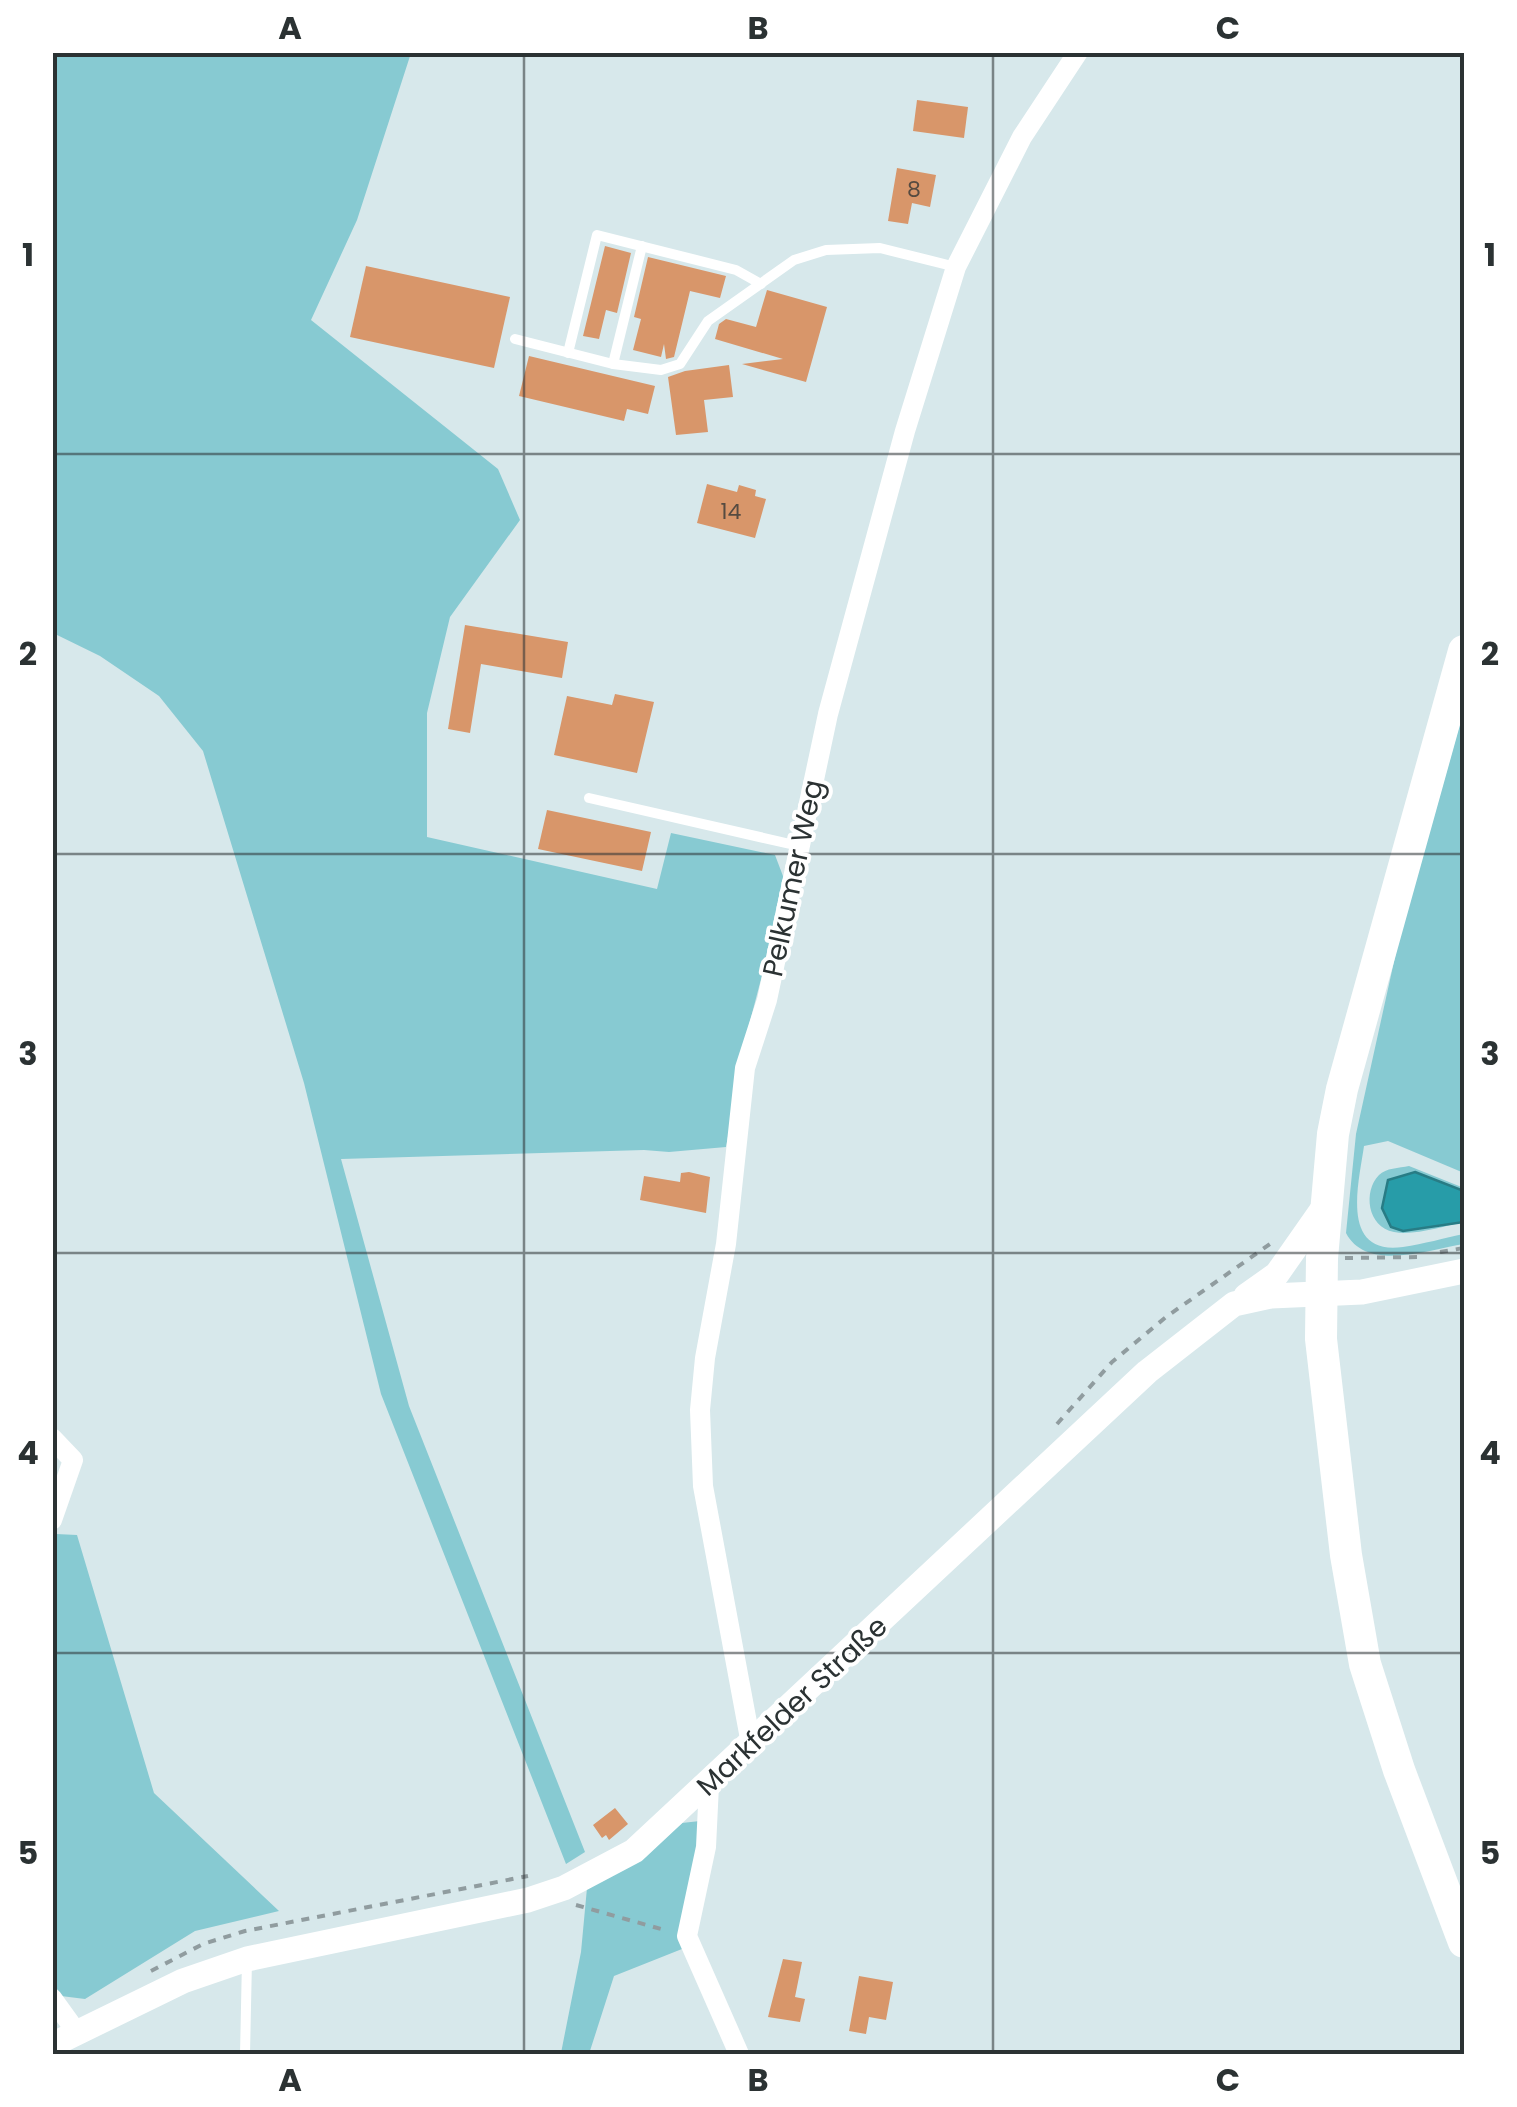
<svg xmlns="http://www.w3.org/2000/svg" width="1517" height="2107" viewBox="0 0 1517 2107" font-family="Poppins,sans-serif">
	<rect width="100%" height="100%" fill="#d7e8eb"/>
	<g fill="#87cad2">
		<polygon points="52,53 411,53 357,220 311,320 498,469 520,520 450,617 427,713 427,837 657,889 671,833 775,855 786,884 749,1025 726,1147 669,1152 644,1150 341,1159 409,1406 585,1852 566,1864 381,1394 304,1083 203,751 159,696 100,656 53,633"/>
		<path d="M1464 709V1173L1388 1141 1364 1146C1359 1182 1339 1256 1403 1247 1424 1244 1444 1238 1464 1234V1244C1430 1249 1367 1273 1346 1233L1356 1134 1397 948Z"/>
		<path d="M1409 1166 1464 1188V1191L1415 1172 1403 1231 1464 1222C1444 1226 1414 1236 1394 1232 1367 1227 1363 1191 1379 1175 1386 1168 1399 1168 1409 1166Z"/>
		<polygon points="56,1534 77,1535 154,1793 279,1911 195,1931 85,1999 61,1996 53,2015 52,1544"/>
		<polygon points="700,1821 687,1947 614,1976 589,2054 561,2053 581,1952 587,1888 643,1856 682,1823"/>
	</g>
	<polygon fill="#279ca8" stroke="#287c85" stroke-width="2.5" points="1415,1172 1464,1191 1464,1222 1403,1231 1391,1227 1382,1208 1388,1180"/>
	<g fill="#d8966a">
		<polygon points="917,100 968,107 964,138 913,131"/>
		<polygon points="897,168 936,175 930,207 912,203 908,224 888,221"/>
		<polygon points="605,246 631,253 617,313 606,310 599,339 583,336"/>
		<polygon points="648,257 726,276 720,298 690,291 674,357 666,359 664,344 661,357 633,350 641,319 634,317"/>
		<polygon points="366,266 510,297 494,368 350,337"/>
		<polygon points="767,290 827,307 806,382 742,364 783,359 715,339 719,324 726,319 756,327"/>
		<polygon points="529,356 655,386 648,414 627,409 624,421 519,396"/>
		<polygon points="729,365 733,397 704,400 708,432 676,435 668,377 685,371"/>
		<polygon points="707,484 737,492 739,485 756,490 755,496 766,499 755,538 697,523"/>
		<polygon points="465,625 568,642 562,678 481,664 470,733 448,729"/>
		<polygon points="615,694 654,702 637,773 554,755 567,696 612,705"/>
		<polygon points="547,810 651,832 642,871 538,849"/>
		<polygon points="689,1172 710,1177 706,1213 640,1200 644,1176 680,1182 681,1173"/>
		<polygon points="615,1808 628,1824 609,1840 606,1835 602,1838 593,1825"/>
		<polygon points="783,1959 802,1962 795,1997 805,1999 800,2022 768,2017"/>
		<polygon points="859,1976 893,1982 886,2020 869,2017 866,2034 849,2031"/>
	</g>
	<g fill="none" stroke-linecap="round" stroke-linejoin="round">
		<g stroke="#909c9f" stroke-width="4" stroke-dasharray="8 8" stroke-linecap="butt">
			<polyline points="1440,1252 1464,1248"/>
			<polyline points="1345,1258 1421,1257"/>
			<polyline points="1057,1424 1112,1362 1166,1317 1270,1244"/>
			<polyline points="576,1905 668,1931"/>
			<polyline points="151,1971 203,1944 245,1931 528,1876"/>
		</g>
		<g stroke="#fff" stroke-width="10">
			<polyline points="515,339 613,364 661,370 680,364 708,321 794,260 826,250 880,248 956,267"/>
			<polyline points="568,353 597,235 736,270 761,284"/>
			<polyline points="613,364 642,246"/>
			<polyline points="589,798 799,846"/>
			<polyline points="245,2054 247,1960"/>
		</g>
		<g stroke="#fff" stroke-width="20">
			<polyline points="52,1438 73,1460 52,1520"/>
			<polyline points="751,1744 703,1486 700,1410 705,1358 726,1244 745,1068 767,1000 828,714 905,431 956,267 1022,137 1078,52"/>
			<polyline points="709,1785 706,1847 687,1936 739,2054"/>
			<polyline points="52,1998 78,2034"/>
		</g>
		<g stroke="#fff" stroke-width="25">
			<polyline points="1246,1296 1277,1274 1324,1207"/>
			<polyline points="52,2045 183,1981 247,1959 528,1900 564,1888 634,1851 1147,1372 1234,1304 1271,1296 1362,1292 1464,1271"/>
		</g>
		<polyline stroke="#fff" stroke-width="32" points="1464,651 1342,1089 1333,1134 1322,1258 1321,1339 1346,1555 1365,1664 1399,1770 1464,1942"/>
	</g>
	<path fill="none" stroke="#2b3233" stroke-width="2.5" stroke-opacity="0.55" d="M524 52V2054M993 52V2054M52 454H1464M52 854H1464M52 1253H1464M52 1653H1464"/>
	<g text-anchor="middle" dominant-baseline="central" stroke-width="8" stroke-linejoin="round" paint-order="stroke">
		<g font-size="22" fill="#564b41">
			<text x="914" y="189">8</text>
			<text x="731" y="511">14</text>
		</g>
		<g font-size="28" fill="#2b3233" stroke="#fff">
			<text transform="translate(793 878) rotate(-78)">Pelkumer Weg</text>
			<text transform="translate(792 1706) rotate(-43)">Markfelder Straße</text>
		</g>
	</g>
	<rect width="1517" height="2107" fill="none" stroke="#ffffff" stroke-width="110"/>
	<rect x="55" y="55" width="1407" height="1997" fill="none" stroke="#2b3233" stroke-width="4"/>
	<g font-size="32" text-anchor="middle" font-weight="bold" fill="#2b3233">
		<text x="290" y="39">A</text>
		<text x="758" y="39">B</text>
		<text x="1228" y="39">C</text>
		<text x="28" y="266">1</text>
		<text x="1490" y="266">1</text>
		<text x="28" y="665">2</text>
		<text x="1490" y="665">2</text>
		<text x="28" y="1065">3</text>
		<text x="1490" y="1065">3</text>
		<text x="28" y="1464">4</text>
		<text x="1490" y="1464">4</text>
		<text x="28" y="1864">5</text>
		<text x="1490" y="1864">5</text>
		<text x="290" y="2091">A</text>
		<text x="758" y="2091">B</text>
		<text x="1228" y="2091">C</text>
	</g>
</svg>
